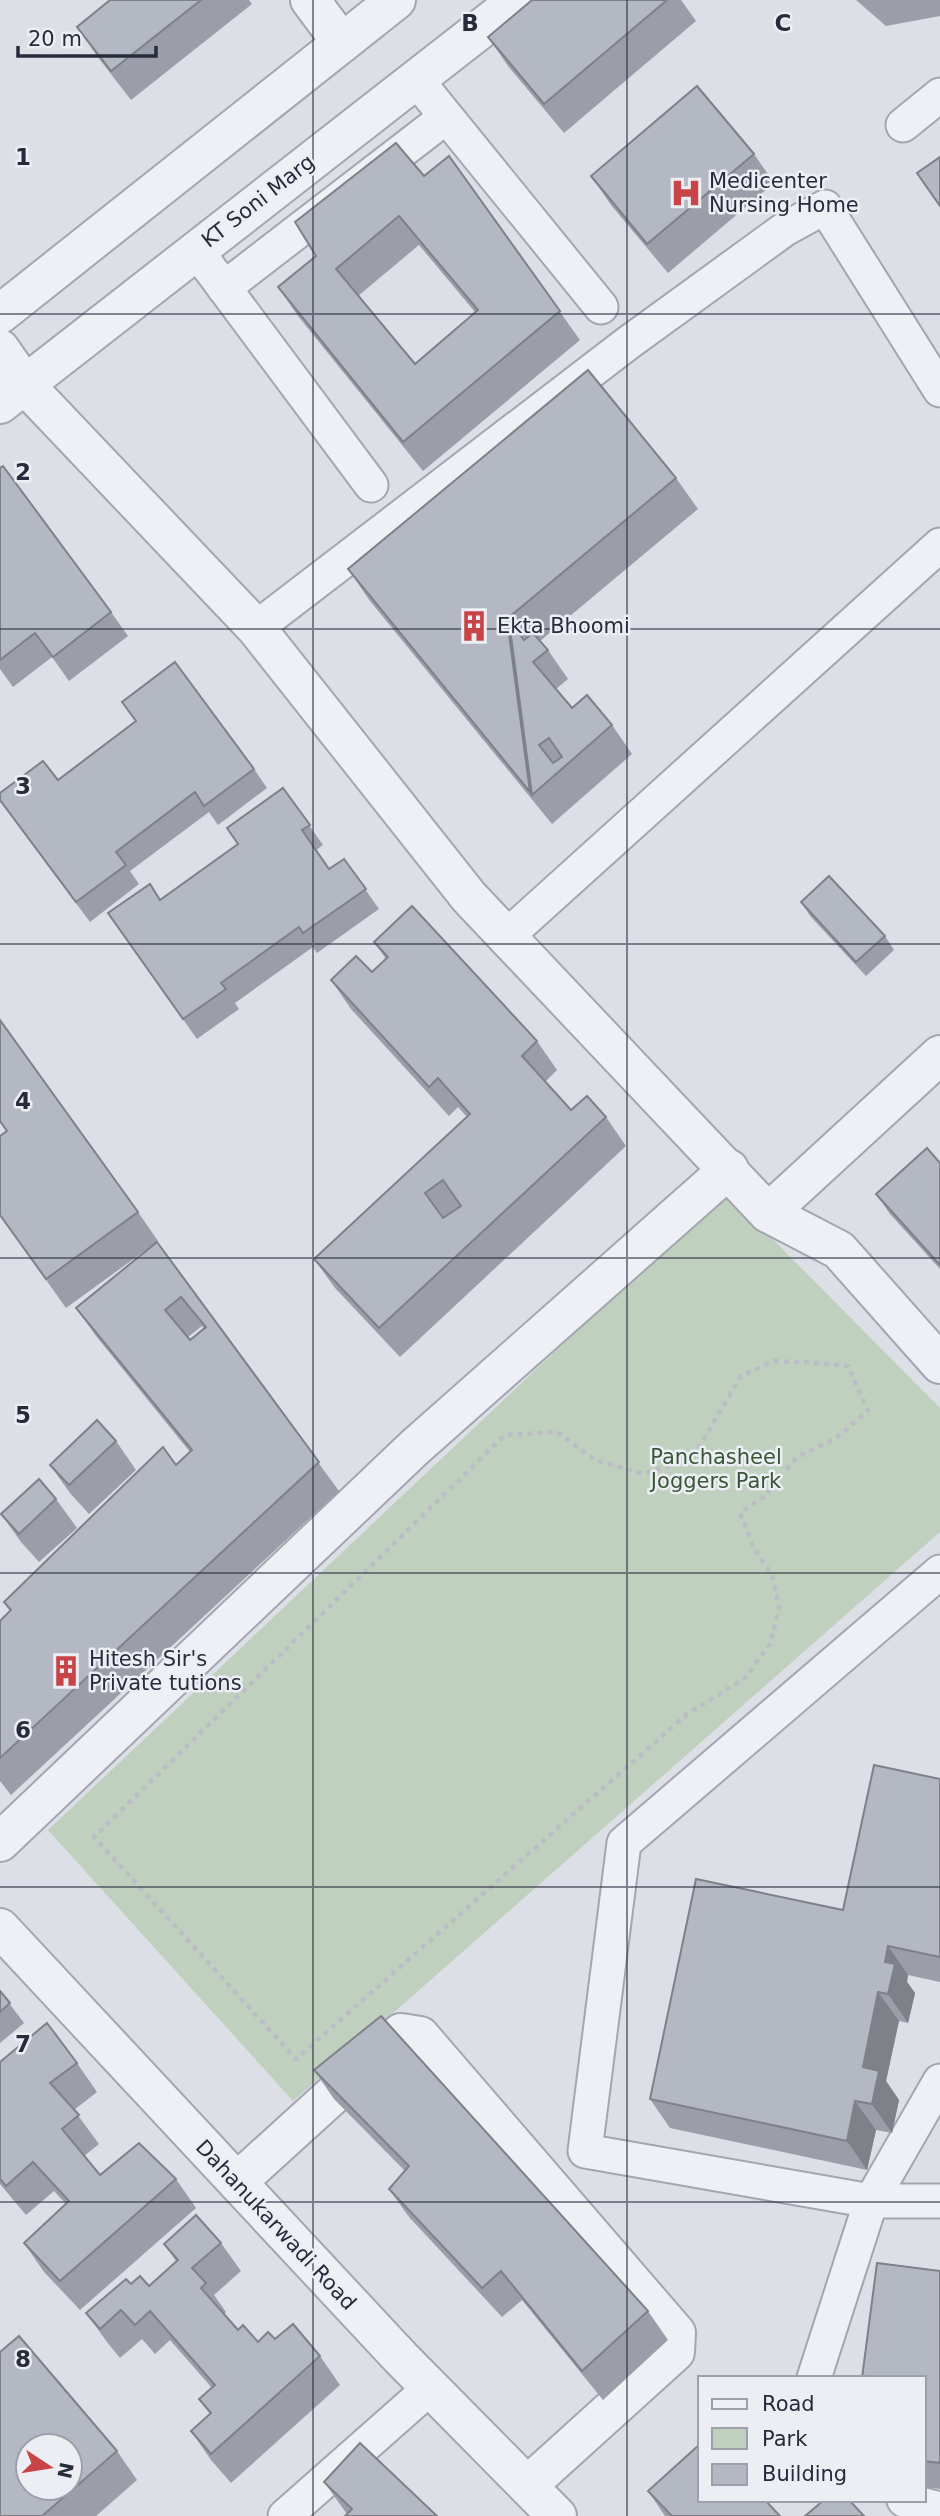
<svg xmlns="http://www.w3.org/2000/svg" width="940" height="2516" viewBox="0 0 940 2516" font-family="'DejaVu Sans',sans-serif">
	<rect width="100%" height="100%" fill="#dddfe6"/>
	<polygon fill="#c0d0be" points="725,1191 940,1408 940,1532 293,2101 48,1830"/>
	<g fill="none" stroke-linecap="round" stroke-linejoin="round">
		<defs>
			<g id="pedestrian">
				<polyline points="415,78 601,307"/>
				<polyline points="903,125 940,95"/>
				<polyline points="196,250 371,485"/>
				<polyline points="224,288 446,117"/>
				<polyline points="256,628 628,343 785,229 825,207 940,390"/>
				<polyline points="507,936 940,545"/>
				<polyline points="871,2201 940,2081"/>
				<polyline points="871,2201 940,2201"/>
				<polyline points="814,2378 871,2201 585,2151 624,1843 940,1572"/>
				<polyline points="904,2500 940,2509"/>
				<polyline points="285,2516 430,2388"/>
			</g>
			<g id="minor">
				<polyline points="310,0 342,43"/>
				<polyline points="768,1213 940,1055"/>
				<polyline points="0,1842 414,1448 729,1169"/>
				<polyline points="0,1928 401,2358 557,2516"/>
				<polyline points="237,2182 401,2033 420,2036 676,2333 675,2352 528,2485"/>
			</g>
			<g id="tertiary">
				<polyline points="0,314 396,0"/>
				<polyline points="0,349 25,385 256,628 469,897 768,1213 839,1250 940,1364"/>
				<polyline points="0,404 518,0"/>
			</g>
		</defs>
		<use href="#pedestrian" stroke="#a3a6b0" stroke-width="37"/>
		<use href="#minor" stroke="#a3a6b0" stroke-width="42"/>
		<use href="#tertiary" stroke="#a3a6b0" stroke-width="42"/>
		<polygon stroke="#bbbdc5" stroke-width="4.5" stroke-dasharray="5 5" stroke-linecap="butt" points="774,1361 819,1363 848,1366 868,1411 835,1439 797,1457 765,1496 740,1513 754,1548 772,1575 779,1608 770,1644 744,1679 687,1714 296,2059 94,1837 505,1435 557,1432 595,1460 643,1474 692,1459 741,1376"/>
		<use href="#pedestrian" stroke="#eff0f5" stroke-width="33"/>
		<use href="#minor" stroke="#eff0f5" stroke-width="38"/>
		<use href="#tertiary" stroke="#eff0f5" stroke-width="38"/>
	</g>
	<g fill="#9b9ea8" fill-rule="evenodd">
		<polygon points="110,0 249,0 252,4 131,100 97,56 77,27"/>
		<polygon points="532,0 681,0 696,21 564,133 508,66 488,37"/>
		<polygon points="856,0 940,0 940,16 886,26"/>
		<polygon points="754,154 774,183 668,273 611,205 591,176"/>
		<path d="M449 156 580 340 423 471 298 316 278 287 424 176ZM419 245 475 312 415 364 358 296Z"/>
		<polygon points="0,468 111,612 128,636 69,681 52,657 13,687 0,669"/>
		<polygon points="676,478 698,509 540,641 548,650 568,679 556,689 572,708 612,725 632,754 552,824 370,601 348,569"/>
		<polygon points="254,769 267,788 218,825 209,812 130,871 139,884 90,922 0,801 58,780"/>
		<polygon points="283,788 323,845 316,850 329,869 344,859 379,909 317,953 313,947 235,1003 239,1009 197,1039 108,913 161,900 238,844"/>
		<polygon points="801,902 885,936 894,950 866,976 811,917"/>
		<polygon points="374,942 537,1041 557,1070 545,1082 571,1110 606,1117 626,1146 400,1357 335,1288 314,1259 467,1117 458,1107 449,1116 351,1009 331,980 372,972 386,959"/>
		<path d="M0 1020 138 1212 158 1241 157 1242 339 1491 11 1795 0 1781V1621L10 1611 4 1602 176 1465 190 1452 96 1336 76 1308 150 1247 66 1308 0 1215 7 1131 1 1123 0 1124ZM202 1326 204 1329 190 1340 188 1337Z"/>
		<polygon points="940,1163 940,1269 890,1214 876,1194"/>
		<polygon points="116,1441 136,1470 89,1514 70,1493 50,1465"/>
		<polygon points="56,1499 77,1528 39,1562 21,1542 1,1514"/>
		<polygon points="940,1779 940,1982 908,1975 907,1982 915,1993 908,2023 899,2021 886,2081 899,2100 892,2133 876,2130 867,2170 670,2128 650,2099 843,1910"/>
		<polygon points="0,1991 24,2023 0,2043"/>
		<polygon points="0,2062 77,2063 97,2092 74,2110 99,2144 84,2156 100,2175 176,2179 196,2208 80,2310 44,2272 24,2243 66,2204 54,2191 26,2215 0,2184"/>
		<polygon points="314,2070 648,2311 668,2340 603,2400 522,2300 502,2317 409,2217 389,2189 405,2171 334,2099"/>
		<polygon points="221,2243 241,2271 214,2295 226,2312 224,2314 238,2330 258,2342 275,2339 320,2356 340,2385 231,2483 211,2460 191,2431 210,2414 199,2399 212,2388 170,2340 155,2354 142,2339 120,2358 107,2342 86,2313 131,2284 149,2286 176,2261 164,2244"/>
		<polygon points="940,2271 940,2489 924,2487 924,2378"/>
		<polygon points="117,2451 137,2480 96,2516 0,2516"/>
		<polygon points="324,2482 437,2516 347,2514"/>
		<polygon points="648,2491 780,2516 665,2516"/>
	</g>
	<g fill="#7e8188">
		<polygon points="507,619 529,650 539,745 532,795 530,792"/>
		<polygon points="888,1946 908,1975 907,1982 915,1993 908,2023 888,1994 885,1962"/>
		<polygon points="878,1992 899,2021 886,2081 899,2100 892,2133 872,2104 863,2067"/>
		<polygon points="855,2101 876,2130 867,2170 847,2141"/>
	</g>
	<g fill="#b4b8c3" stroke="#7e8188" stroke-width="2" fill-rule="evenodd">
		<polygon points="110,0 201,0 111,71 77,27"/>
		<polygon points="532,0 667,0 544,104 488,37"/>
		<polygon points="697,86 754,154 647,244 591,176"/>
		<path d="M396 143 424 176 449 156 560 311 403 442 278 287 316 256 295 222ZM399 216 478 310 415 364 336 269Z"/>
		<polygon points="940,157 940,206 917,173"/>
		<polygon points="588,370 676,478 507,619 530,792 348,569"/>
		<polygon points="3,466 111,612 53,657 35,633 0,660 0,468"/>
		<path d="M509 621 524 640 533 633 548 650 533 662 572 708 587 695 612 725 532 795ZM549 738 562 757 553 763 539 745Z"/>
		<polygon points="175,662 254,769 204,806 195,792 116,852 126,865 76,902 0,800 0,793 43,761 58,780 136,721 122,702"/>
		<polygon points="283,788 310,825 302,830 329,869 344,859 366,889 303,933 299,927 221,983 226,989 183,1019 108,913 150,884 160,900 238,844 227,828"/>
		<polygon points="829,876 885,936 856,962 801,902"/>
		<path d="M412 906 537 1041 522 1056 571 1110 587 1096 606 1117 379 1328 314 1259 470 1114 438 1078 429 1087 331 980 356 956 372 972 388 957 374 942ZM443 1180 461 1206 443 1218 425 1193Z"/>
		<polygon points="0,1020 138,1212 46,1279 0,1215 0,1136 7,1131 0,1121"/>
		<polygon points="927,1148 940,1163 940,1265 876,1194"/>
		<path d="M157 1242 319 1462 0 1758V1621L11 1610 4 1602 163 1447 176 1465 192 1450 76 1308ZM181 1297 206 1327 190 1340 165 1310Z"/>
		<polygon points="97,1420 116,1441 69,1485 50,1465"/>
		<polygon points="39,1479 56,1499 19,1534 1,1514"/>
		<polygon points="874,1765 940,1779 940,1957 888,1946 885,1962 895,1964 888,1994 878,1992 863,2067 879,2071 872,2104 855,2101 847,2141 650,2099 696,1879 843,1910"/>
		<polygon points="0,1991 10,2003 0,2012"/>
		<polygon points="381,2016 648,2311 582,2371 501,2271 482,2288 389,2189 409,2166 314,2070"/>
		<polygon points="47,2023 77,2063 50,2083 79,2115 62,2129 100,2175 139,2143 176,2179 60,2281 24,2243 69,2201 33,2162 6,2186 0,2179 0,2062"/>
		<polygon points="196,2215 221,2243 192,2268 206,2283 201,2288 238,2330 243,2325 258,2342 268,2332 275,2339 293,2324 320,2356 211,2454 191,2431 211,2413 199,2399 215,2385 150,2311 135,2325 121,2310 100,2329 86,2313 126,2279 131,2284 140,2276 149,2286 178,2260 164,2244"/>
		<polygon points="877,2263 940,2271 940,2463 924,2461 924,2378 862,2378"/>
		<path d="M19 2336 117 2451 42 2516H0V2352ZM28 2446H70V2488H28Z"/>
		<polygon points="360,2443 437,2516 345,2516 352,2509 324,2482"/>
		<polygon points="700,2444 700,2500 765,2500 780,2516 672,2516 648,2491"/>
		<polygon points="824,2500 849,2500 864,2516 805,2516"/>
	</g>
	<path fill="none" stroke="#272c3c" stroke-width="2" stroke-opacity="0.55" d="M313 0V2516M627 0V2516M0 314H940M0 629H940M0 944H940M0 1258H940M0 1573H940M0 1887H940M0 2202H940"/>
	<defs>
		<symbol id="hospital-bare" viewBox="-9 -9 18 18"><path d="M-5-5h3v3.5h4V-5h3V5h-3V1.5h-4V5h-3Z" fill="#c94447" stroke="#eceef4" stroke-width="2.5" paint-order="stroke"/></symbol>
		<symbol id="building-bare" viewBox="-9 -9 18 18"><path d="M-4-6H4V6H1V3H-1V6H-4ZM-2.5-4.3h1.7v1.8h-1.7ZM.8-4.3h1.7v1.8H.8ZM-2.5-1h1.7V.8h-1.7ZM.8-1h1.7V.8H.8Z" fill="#c94447" stroke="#eceef4" stroke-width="2.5" paint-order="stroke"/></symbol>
	</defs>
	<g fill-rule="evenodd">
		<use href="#hospital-bare" x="664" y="171" width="44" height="44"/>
		<use href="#building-bare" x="452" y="604" width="44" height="44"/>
		<use href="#building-bare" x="44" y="1649" width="44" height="44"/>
	</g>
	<g text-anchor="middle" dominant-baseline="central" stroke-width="5" stroke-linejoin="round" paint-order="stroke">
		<g font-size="21" fill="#272c3c" stroke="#eceef4" text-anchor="start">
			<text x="709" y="181">Medicenter<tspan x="709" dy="24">Nursing Home</tspan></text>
			<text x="497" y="626">Ekta Bhoomi</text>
			<text x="89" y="1659">Hitesh Sir's<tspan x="89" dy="24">Private tutions</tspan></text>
		</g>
		<g font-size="21" fill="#272c3c" stroke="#eceef4">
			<text transform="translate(258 201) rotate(-38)">KT Soni Marg</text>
			<text transform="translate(276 2225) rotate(47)">Dahanukarwadi Road</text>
		</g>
		<g font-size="21" fill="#375735" stroke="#eceef4">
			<text x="716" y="1457">Panchasheel<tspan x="716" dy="24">Joggers Park</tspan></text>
		</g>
	</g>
	<g font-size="23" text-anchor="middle" font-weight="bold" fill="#272c3c" stroke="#eceef4" stroke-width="5" stroke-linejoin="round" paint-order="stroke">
		<text x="470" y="31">B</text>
		<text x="783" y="31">C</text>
		<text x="23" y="165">1</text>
		<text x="23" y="480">2</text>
		<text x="23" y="794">3</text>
		<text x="23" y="1109">4</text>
		<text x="23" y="1423">5</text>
		<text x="23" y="1738">6</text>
		<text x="23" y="2052">7</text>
		<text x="23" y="2367">8</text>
	</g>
	<rect x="698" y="2376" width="228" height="126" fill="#eceef4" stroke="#9da0aa" stroke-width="2"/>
	<rect x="712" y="2399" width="35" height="10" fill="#eff0f5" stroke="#9da0aa" stroke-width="2"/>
	<text x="762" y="2411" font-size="21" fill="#272c3c">Road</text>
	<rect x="712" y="2428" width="35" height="21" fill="#c0d0be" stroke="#9da0aa" stroke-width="2"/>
	<text x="762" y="2446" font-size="21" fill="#272c3c">Park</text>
	<rect x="712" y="2464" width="35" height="21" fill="#b4b8c3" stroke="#9da0aa" stroke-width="2"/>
	<text x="762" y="2481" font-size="21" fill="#272c3c">Building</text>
	<g transform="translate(49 2467) rotate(102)"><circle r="33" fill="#eceef4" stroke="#9da0aa" stroke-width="2"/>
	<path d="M0-5L12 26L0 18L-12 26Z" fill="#c94447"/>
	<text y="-10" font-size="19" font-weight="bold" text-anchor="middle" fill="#272c3c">N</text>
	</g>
	<path d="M18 46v10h138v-10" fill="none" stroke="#272c3c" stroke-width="3.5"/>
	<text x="28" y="46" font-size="21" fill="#272c3c" stroke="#eceef4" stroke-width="5" paint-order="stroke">20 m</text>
</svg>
